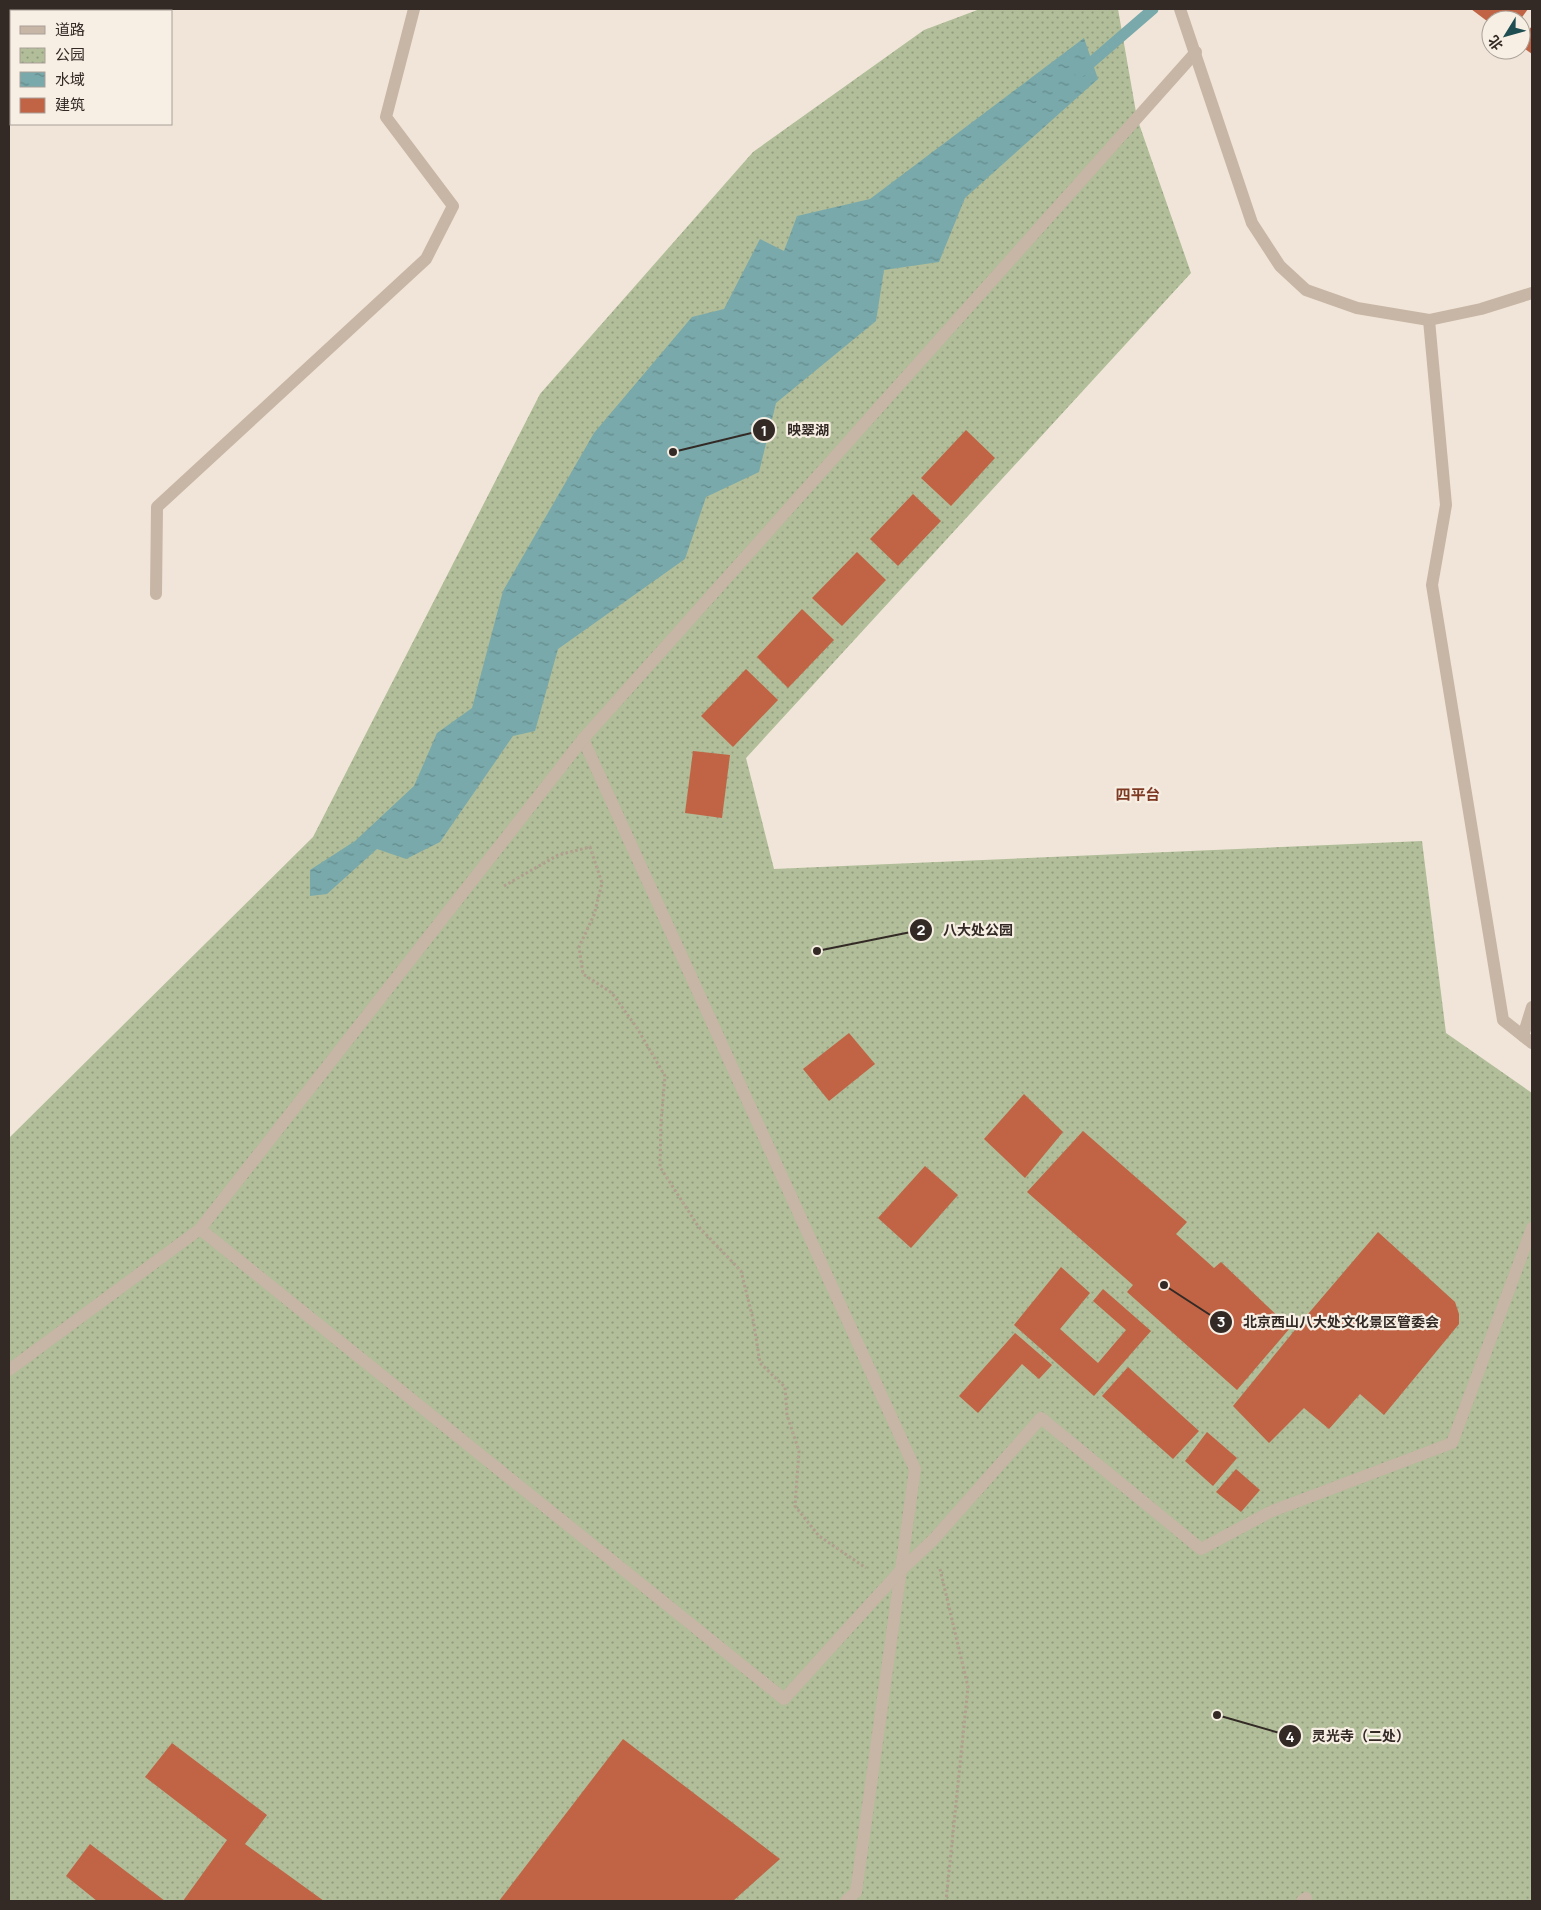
<svg xmlns="http://www.w3.org/2000/svg" width="1541" height="1910" viewBox="0 0 1541 1910" font-family="Manrope,'Noto Sans SC',sans-serif">
	<defs>
		<pattern id="park-dots" width="8" height="8" patternUnits="userSpaceOnUse" patternTransform="scale(1.25)"><rect width="8" height="8" fill="#b1be99"/><path d="M2 2h.1M6 6h.1" fill="none" stroke="#919b7d" stroke-width="1.8" stroke-linecap="round"/></pattern>
		<pattern id="water-ripples" width="26" height="14" patternUnits="userSpaceOnUse" patternTransform="scale(1.25)"><rect width="26" height="14" fill="#79a9ab"/><path d="M2 4q2-2 4 0t4 0M15 11q2-2 4 0t4 0" fill="none" stroke="#648a8b"/></pattern>
	</defs>
	<rect width="100%" height="100%" fill="#f0e5d8"/>
	<polygon fill="url(#park-dots)" points="980,9 1118,9 1137,118 1191,273 746,758 774,869 1422,841 1446,1033 1532,1093 1532,1901 9,1901 9,1138 313,837 540,394 753,152 924,30"/>
	<polygon fill="url(#water-ripples)" points="1084,38 1098,79 965,198 939,262 884,270 876,321 776,403 759,472 706,497 685,559 558,649 535,731 513,736 440,842 406,859 377,849 327,894 310,896 310,870 355,841 414,786 437,733 472,708 503,591 594,433 692,317 724,309 760,239 784,251 797,216 870,199"/>
	<g fill="none" stroke-linecap="round" stroke-linejoin="round">
		<polyline stroke="#79a9ab" stroke-width="11" points="1080,72 1153,9"/>
	</g>
	<g fill="#c06445">
		<polygon points="1471,9 1528,9 1520,20 1491,20 1491,24"/>
		<polygon points="1532,26 1532,54 1521,46 1521,39"/>
		<polygon points="966,430 995,458 951,506 921,478"/>
		<polygon points="913,494 941,521 898,566 870,539"/>
		<polygon points="857,552 886,580 842,626 812,598"/>
		<polygon points="802,609 834,640 788,688 757,657"/>
		<polygon points="746,669 778,700 733,747 701,716"/>
		<polygon points="693,751 730,755 722,818 685,813"/>
		<polygon points="849,1033 875,1064 829,1101 803,1069"/>
		<polygon points="1024,1094 1063,1132 1025,1178 984,1139"/>
		<polygon points="1083,1131 1187,1222 1176,1234 1214,1268 1221,1262 1290,1328 1237,1390 1127,1292 1133,1285 1027,1192"/>
		<polygon points="925,1166 958,1195 911,1248 878,1218"/>
		<polygon points="1378,1232 1455,1302 1459,1314 1459,1324 1384,1415 1360,1394 1329,1429 1304,1408 1269,1443 1233,1406 1308,1314"/>
		<polygon points="1061,1267 1090,1293 1060,1329 1098,1363 1126,1330 1093,1301 1103,1289 1151,1331 1094,1396 1014,1325"/>
		<polygon points="1015,1333 1052,1365 1039,1379 1022,1364 978,1413 959,1396"/>
		<polygon points="1128,1367 1199,1431 1173,1459 1102,1396"/>
		<polygon points="1207,1432 1237,1458 1213,1486 1185,1461"/>
		<polygon points="1236,1469 1260,1490 1241,1512 1216,1492"/>
		<polygon points="623,1739 780,1859 733,1901 499,1901"/>
		<polygon points="172,1743 267,1815 245,1844 324,1901 183,1901 227,1840 145,1777"/>
		<polygon points="90,1844 165,1901 97,1901 66,1876"/>
	</g>
	<g fill="none" stroke-linecap="round" stroke-linejoin="round">
		<g stroke="#b29f8f" stroke-width="3" stroke-dasharray="2.5 2.5" stroke-linecap="butt">
			<polyline points="504,886 558,855 590,847 602,883 594,915 579,947 583,974 612,993 637,1028 665,1076 661,1122 660,1167 698,1226 741,1271 753,1319 760,1363 785,1387 787,1415 799,1451 795,1506 819,1536 866,1568"/>
			<polyline points="940,1569 968,1687 946,1901"/>
		</g>
		<g stroke="#c7b5a5" stroke-width="12">
			<polyline points="1429,320 1446,505 1432,585 1503,1020 1532,1043"/>
			<polyline points="156,594 157,507 426,259 453,206 386,117 414,9"/>
			<polyline points="583,739 915,1469 856,1892 846,1901"/>
			<polyline points="1523,1036 1532,1007"/>
			<polyline points="200,1229 784,1699 901,1570 933,1540 1041,1418 1201,1549 1270,1512 1452,1443 1532,1228"/>
			<polyline points="9,1370 200,1229 583,739 1196,52"/>
			<polyline points="1302,1901 1306,1898"/>
		</g>
		<polyline stroke="#c7b5a5" stroke-width="12" points="1180,9 1252,223 1280,266 1306,290 1357,308 1429,320 1481,309 1532,293"/>
	</g>
	<g text-anchor="middle" dominant-baseline="central" stroke-width="4.5" stroke-linejoin="round" paint-order="stroke">
		<g font-size="15" font-weight="bold" fill="#7e3923" stroke="#f8efe4">
			<text x="1138" y="794">四平台</text>
		</g>
	</g>
	<path fill="none" stroke="#332a26" stroke-width="2" d="M673 452L764 430M817 951L921 930M1164 1285L1221 1322M1217 1715L1290 1736"/>
	<g fill="#332a26" stroke="#f8efe4" stroke-width="2">
		<circle cx="673" cy="452" r="5"/>
		<circle cx="817" cy="951" r="5"/>
		<circle cx="1164" cy="1285" r="5"/>
		<circle cx="1217" cy="1715" r="5"/>
		<circle cx="764" cy="430" r="12"/>
		<circle cx="921" cy="930" r="12"/>
		<circle cx="1221" cy="1322" r="12"/>
		<circle cx="1290" cy="1736" r="12"/>
	</g>
	<g font-size="15" text-anchor="middle" font-weight="bold" fill="#fff">
		<text x="764" y="436">1</text>
		<text x="921" y="935">2</text>
		<text x="1221" y="1327">3</text>
		<text x="1290" y="1742">4</text>
	</g>
	<g font-size="14" text-anchor="middle" font-weight="bold" fill="#332a26" stroke="#f8efe4" stroke-width="4.5" stroke-linejoin="round" paint-order="stroke">
		<text x="808" y="435">映翠湖</text>
		<text x="978" y="935">八大处公园</text>
		<text x="1341" y="1327">北京西山八大处文化景区管委会</text>
		<text x="1361" y="1741">灵光寺（二处）</text>
	</g>
	<rect width="1541" height="1910" fill="none" stroke="#332a26" stroke-width="20"/>
	<rect x="10" y="10" width="162" height="115" fill="#f8efe4" stroke="#a9a098"/>
	<rect x="20" y="26" width="25" height="8" fill="#c7b5a5" stroke="#a9a098"/>
	<text x="55" y="35" font-size="15" fill="#332a26">道路</text>
	<rect x="20" y="48" width="25" height="15" fill="url(#park-dots)" stroke="#a9a098"/>
	<text x="55" y="60" font-size="15" fill="#332a26">公园</text>
	<rect x="20" y="72" width="25" height="15" fill="url(#water-ripples)" stroke="#a9a098"/>
	<text x="55" y="85" font-size="15" fill="#332a26">水域</text>
	<rect x="20" y="98" width="25" height="15" fill="#c06445" stroke="#a9a098"/>
	<text x="55" y="110" font-size="15" fill="#332a26">建筑</text>
	<g transform="translate(1506 35) rotate(233)"><circle r="24" fill="#f8efe4" stroke="#a9a098"/>
	<path d="M0-4L9 19L0 12L-9 19Z" fill="#1e4e52"/>
	<text y="-8" font-size="14" font-weight="bold" text-anchor="middle" fill="#332a26">北</text>
	</g>
</svg>
